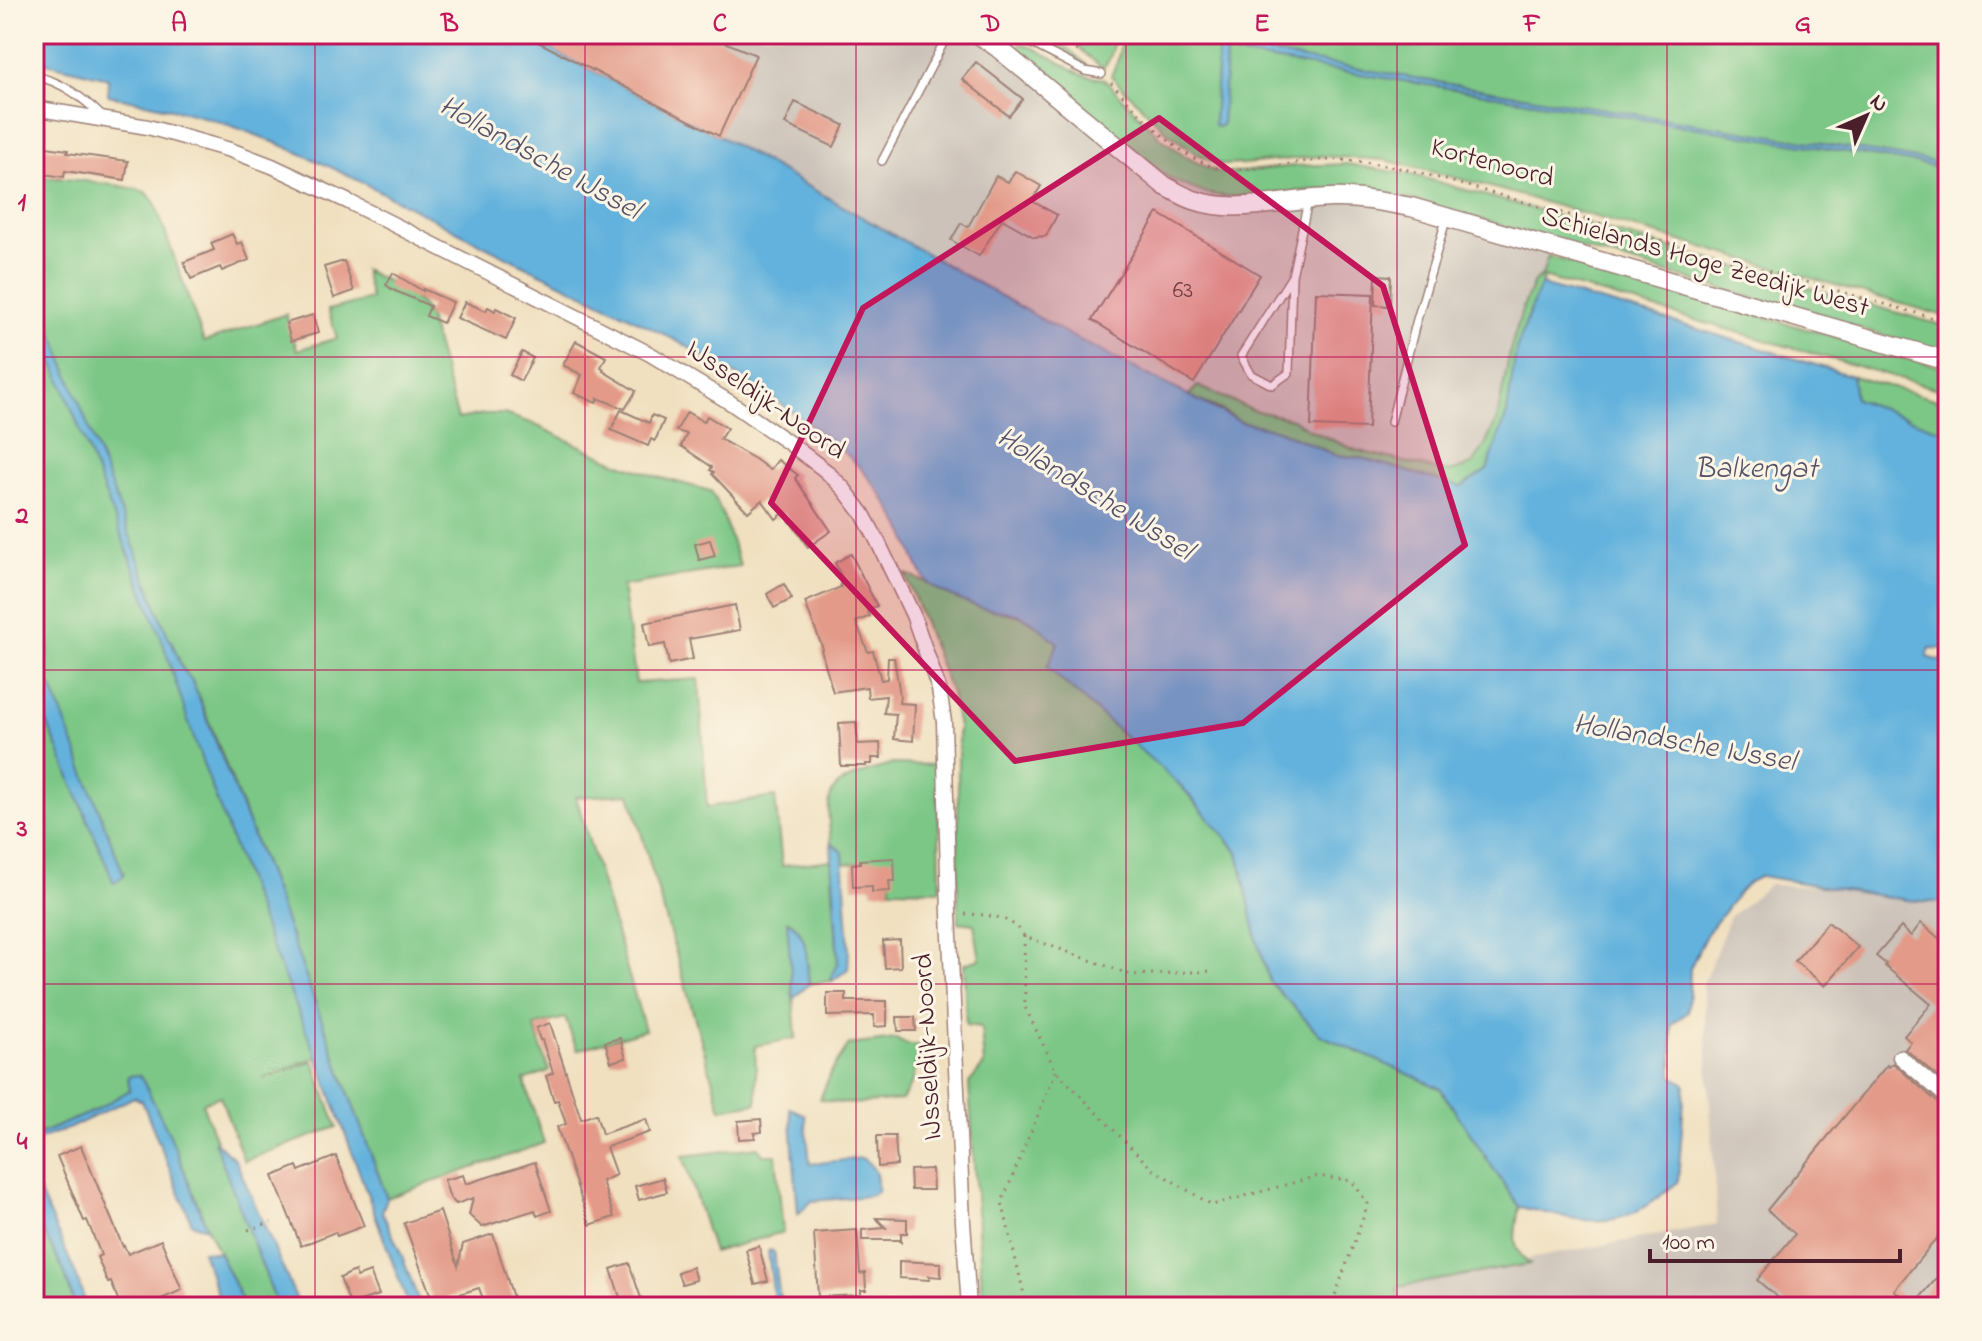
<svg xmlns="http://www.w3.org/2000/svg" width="1982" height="1341" viewBox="0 0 1982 1341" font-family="'Indie Flower',sans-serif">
	<rect width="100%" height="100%" fill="#fcf5e5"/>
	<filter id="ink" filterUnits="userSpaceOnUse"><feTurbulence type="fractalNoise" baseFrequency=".0125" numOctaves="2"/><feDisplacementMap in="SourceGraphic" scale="16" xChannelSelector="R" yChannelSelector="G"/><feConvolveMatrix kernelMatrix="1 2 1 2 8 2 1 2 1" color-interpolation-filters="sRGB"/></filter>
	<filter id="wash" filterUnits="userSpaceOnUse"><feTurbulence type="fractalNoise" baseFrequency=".006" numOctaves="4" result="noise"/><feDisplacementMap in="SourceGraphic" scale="32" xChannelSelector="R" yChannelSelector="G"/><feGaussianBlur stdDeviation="1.8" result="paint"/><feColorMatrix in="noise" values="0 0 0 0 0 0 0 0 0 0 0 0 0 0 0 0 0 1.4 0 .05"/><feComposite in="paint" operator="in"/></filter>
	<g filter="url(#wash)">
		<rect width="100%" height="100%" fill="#f0e0c0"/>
		<g fill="#ccc2b9">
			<polygon points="514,34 1002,34 1185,182 1382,183 1552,233 1531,367 1503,513 1273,450"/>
			<polygon points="1769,885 1948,891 1948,1307 1388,1307 1384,1286 1717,1224 1703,984 1730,917"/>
		</g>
		<g fill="#7cc786" stroke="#637358" stroke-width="2">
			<polygon points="1024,34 1051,34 1088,66 1082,65"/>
			<path d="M1063 34H1113C1113 47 1113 59 1102 68Z"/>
			<polygon points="1121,34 1219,34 1214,125 1226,55 1229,53 1948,168 1948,317 1480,184 1385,160 1322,156 1244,164 1224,165 1211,161 1194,152 1169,134 1111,76 1119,57"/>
			<polygon points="1227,34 1858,34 1948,49 1948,164 1472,88 1231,47 1227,41"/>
			<path d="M1022 44 1036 49 1083 75 1104 79 1162 139 1190 159 1214 171 1230 173 1294 166 1347 164 1413 175 1948 327V354L1414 200C1386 194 1358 188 1328 189 1264 191 1227 212 1166 176L1018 53 1016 49Z"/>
			<path d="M34 177C52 177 134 185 147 193 149 195 153 201 155 203L204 342 286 314 297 350 337 338 328 310 371 299 364 270C387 282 416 291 428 316L458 419 484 414H504L531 423 615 462 658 477 711 491 722 513 740 566 622 586 636 683 699 679 707 807 775 797 782 866 831 860 838 962 831 977 832 981 809 984C806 962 810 932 788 921L796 1038 755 1046 757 1103 721 1109 630 794 576 797 645 1030 577 1050 565 1018 534 1026 549 1071 524 1080 544 1143 387 1198 274 890 215 736 192 681 163 642C208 782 261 920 317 1057L262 1079 313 1061 337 1127 244 1161 220 1096 202 1103 278 1307H245L207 1228 169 1133 128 1077 130 1090 94 1111 39 1134 34 1123Z"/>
			<polygon points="1548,256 1948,369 1948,392 1543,277 1541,285 1538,290 1507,414 1487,470 1461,487 1361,458 1335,455 1278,430 1241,422 1221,410 1188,396 1198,386 1252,410 1292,419 1310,430 1355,450 1438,470 1451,472 1473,464 1485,445 1497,420 1510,351 1523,307 1534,282 1542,276"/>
			<polygon points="1852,376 1948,403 1948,433 1855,399"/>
			<path d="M905 574C929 582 950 595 974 605 988 610 1003 611 1017 615 1033 620 1046 633 1058 643L1238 852 1257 941 1270 982 1320 1035 1440 1088 1519 1207C1516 1230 1508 1248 1530 1264L1397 1287 1400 1307H983L969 1083 984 1065 981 1027 966 1025 964 964 980 959 974 924 958 922V726L951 693Z"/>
			<path d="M893 764 938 765 940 890 891 889 890 861 843 864V852L831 843C830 827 825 805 833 791 841 777 878 769 893 764Z"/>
			<path d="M896 1039C903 1044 909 1046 918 1045L919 1048 913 1081 902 1100C875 1102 846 1107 820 1099L831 1072 849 1045Z"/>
			<polygon points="758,1147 763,1155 776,1155 783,1232 713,1252 683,1156"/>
			<polygon points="34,1214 64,1271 75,1307 34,1307"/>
		</g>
		<g fill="#63b2dd" stroke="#566884" stroke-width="2">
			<path d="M34 34H531L532 39 719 136 1073 337 1241 422 1278 430 1335 455 1361 458 1461 487 1487 470 1507 414 1516 350 1538 290 1541 285 1651 315 1852 376 1855 399 1948 433V649L1930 648 1927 657 1941 661 1948 660V903L1906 900 1761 876 1749 882 1740 891 1706 935 1690 968 1688 1012 1672 1024V1076L1685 1084 1678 1182C1661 1195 1641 1213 1619 1218 1587 1226 1551 1213 1519 1207L1440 1088 1320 1035 1270 982 1257 941 1238 852 1182 787 1047 667 1058 643C1046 633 1034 621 1019 615 1007 611 995 611 983 608 968 604 940 593 928 583 919 574 911 547 905 534 888 501 867 471 839 448 743 367 627 315 515 261 418 213 323 156 220 122 183 110 145 103 108 95V78L34 60Z"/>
			<polygon points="1219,34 1227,34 1227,41 1232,47 1472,88 1948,164 1948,168 1229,53 1226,55 1222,125 1218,127 1214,125"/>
			<polygon points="1858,34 1923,34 1948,38 1948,49"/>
			<polygon points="34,283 169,639 171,640 182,668 192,681 274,890 387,1198 382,1212 402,1256 421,1307 409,1307 317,1057 267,936 194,739 162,640 34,312"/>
			<polygon points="34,640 48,645 48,655 39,658 40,670 52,688 124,875 114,883 41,708 34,698"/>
			<polygon points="831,843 843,852 849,951 848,969 832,981 831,977 838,962"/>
			<path d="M787 921C810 931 806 962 809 984L793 999Z"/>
			<polygon points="140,1075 169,1133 207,1228 192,1224 142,1101 134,1097 70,1128 34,1141 34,1123 40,1134 94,1111 130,1090 128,1076"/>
			<path d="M790 1108 805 1115 810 1164 862 1158C876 1167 878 1175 877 1192L869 1196 812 1201 798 1214Z"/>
			<polygon points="214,1141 235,1159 300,1307 278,1307"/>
			<polygon points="34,1180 75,1272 87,1307 75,1307 64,1271 34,1214"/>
			<polygon points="770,1250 774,1252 781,1307 775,1307 768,1252"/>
			<polygon points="202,1251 219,1253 245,1307 222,1307"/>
		</g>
		<g id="blocks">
			<g fill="#e39a88">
				<polygon points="523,34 705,34 756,55 719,136"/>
				<polygon points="976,62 1023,99 1009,116 962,79"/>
				<polygon points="795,102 844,125 834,147 785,124"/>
				<polygon points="39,146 68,150 67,153 128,161 125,180 65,171 64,177 35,173"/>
				<polygon points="1015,171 1041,186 1032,201 1057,215 1046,236 1034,237 1002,219 979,256 951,240 961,223 968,227 996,176 1008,182"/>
				<polygon points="1158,213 1260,275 1194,383 1092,320"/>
				<polygon points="232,234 237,244 242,242 249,260 222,271 220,267 191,279 184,262 214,250 211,243"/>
				<polygon points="344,261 354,291 334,298 324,267"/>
				<polygon points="393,273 423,291 423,289 453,302 443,323 426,316 430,306 393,290 386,285"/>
				<polygon points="1376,275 1391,276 1390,306 1375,305"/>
				<polygon points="1316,292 1373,294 1368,428 1311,426"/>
				<polygon points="465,302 486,311 488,307 495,311 496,308 516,318 506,340 457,318"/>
				<polygon points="313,315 318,333 291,341 286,323"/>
				<polygon points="576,341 606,357 601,367 604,369 603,371 636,391 625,409 598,398 596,403 574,393 582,375 563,365"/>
				<polygon points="522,352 533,358 521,381 510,375"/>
				<polygon points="621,410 649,423 652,415 664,420 655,441 651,439 648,446 611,430"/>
				<polygon points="687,412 704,422 707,416 727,428 720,439 755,459 770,470 778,460 798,475 795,478 831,531 808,547 784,513 776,519 762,500 748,512 712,474 714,472 710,470 712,467 681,446 687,434 676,431"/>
				<polygon points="710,540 715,556 699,560 695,544"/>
				<polygon points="851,554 877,606 867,610 870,616 856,622 868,652 873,651 881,680 887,679 888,658 894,658 900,695 899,703 915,704 913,741 894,739 896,714 884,713 886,696 868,698 867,687 833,692 821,650 823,649 805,602 841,587 840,584 844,582 835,563"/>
				<polygon points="784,584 792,599 774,608 767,594"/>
				<polygon points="735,605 740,630 689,639 693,659 669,664 665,644 649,647 644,623"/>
				<polygon points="856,722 858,744 880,743 881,758 872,758 872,764 866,764 866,766 841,766 839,723"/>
				<polygon points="894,858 895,881 889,881 890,891 872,892 872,886 853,887 852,864 860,863 860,860"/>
				<polygon points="1828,922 1858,947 1825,986 1795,961"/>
				<polygon points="1921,923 1948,946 1948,1085 1905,1049 1911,1042 1904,1036 1931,1004 1885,966 1886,964 1876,956 1901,927 1911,936"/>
				<polygon points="900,940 901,967 885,968 883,941"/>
				<polygon points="827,993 846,993 846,1001 887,1001 887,1026 874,1027 874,1015 827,1016"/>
				<polygon points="897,1017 915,1017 916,1031 898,1031"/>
				<polygon points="550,1023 581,1119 596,1114 602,1134 646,1119 650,1132 606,1147 616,1175 602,1181 614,1217 590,1225 557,1127 566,1124 558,1100 554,1101 546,1076 553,1073 542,1040 540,1040 536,1028"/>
				<polygon points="620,1038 626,1058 611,1062 605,1042"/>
				<polygon points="1893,1063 1942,1106 1948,1108 1948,1225 1894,1290 1913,1306 1948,1265 1948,1307 1789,1307 1757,1280 1795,1234 1767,1210 1887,1065 1889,1067"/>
				<polygon points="761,1119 762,1132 754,1133 755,1138 739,1139 738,1121"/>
				<polygon points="877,1136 895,1136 897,1165 878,1167"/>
				<polygon points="81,1146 123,1247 124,1246 128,1254 161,1240 182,1290 143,1307 121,1307 111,1282 108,1283 97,1257 101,1255 87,1220 84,1221 57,1156"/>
				<polygon points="336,1156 364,1226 337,1236 335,1232 301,1246 273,1176 297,1166 299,1171"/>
				<polygon points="535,1162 551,1211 537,1216 535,1210 482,1227 469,1215 473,1198 456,1204 450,1198 444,1180 463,1175 466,1184"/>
				<polygon points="932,1169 933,1190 911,1190 910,1170"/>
				<polygon points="663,1178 667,1192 639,1200 635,1186"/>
				<polygon points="440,1211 458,1266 463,1244 493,1234 516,1307 486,1307 479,1288 433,1302 404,1223"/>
				<polygon points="876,1218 907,1219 907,1233 901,1233 901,1242 899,1240 862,1240 862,1230 886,1228"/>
				<polygon points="857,1230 860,1274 865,1273 866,1290 861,1290 861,1295 818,1297 814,1233"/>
				<polygon points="759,1246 768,1281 755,1284 746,1250"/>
				<polygon points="899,1261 941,1263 941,1277 929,1276 929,1280 899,1278"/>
				<polygon points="629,1263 644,1307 623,1307 611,1269"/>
				<polygon points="692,1267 696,1280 682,1284 677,1272"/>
				<polygon points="355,1271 357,1277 370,1272 379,1295 350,1304 340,1278"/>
			</g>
		</g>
	</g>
	<g filter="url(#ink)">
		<use href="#blocks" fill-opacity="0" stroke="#9d8076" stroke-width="2"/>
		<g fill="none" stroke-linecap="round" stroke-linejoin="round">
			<defs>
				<g id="service">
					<polyline points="1013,34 1085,71 1102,74"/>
					<path d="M34 76C62 81 83 98 103 117"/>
					<polyline points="882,161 948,34"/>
					<polyline points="1292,276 1241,356 1251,374 1272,385 1289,373 1292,276 1308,201"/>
					<polyline points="1391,422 1416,323 1446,220"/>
				</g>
				<g id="minor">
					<polyline points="34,108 148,127 230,150 272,166 349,202 650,354 731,403 789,443 826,471 844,489 863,514 877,540 913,615 939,689 944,722 949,914 963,1222 969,1307"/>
					<polyline points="1900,1057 1948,1098"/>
				</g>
				<path id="tertiary" d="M978 34 998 48 1165 186C1175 191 1184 197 1194 200 1237 215 1286 199 1331 198 1358 197 1384 202 1411 207L1948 361"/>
			</defs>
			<use href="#service" stroke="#9d8076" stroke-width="10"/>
			<use href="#minor" stroke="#9d8076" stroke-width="17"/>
			<use href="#tertiary" stroke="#9d8076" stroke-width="21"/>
			<g stroke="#9d8076" stroke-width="3" stroke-dasharray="2 6" stroke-linecap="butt">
				<polyline points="1058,34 1082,55"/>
				<path d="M1111 83C1139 112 1169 149 1208 165 1239 177 1291 161 1323 160 1354 159 1385 165 1414 171L1948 322"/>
				<path d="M965 914C988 915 1011 915 1024 936L1131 975 1213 971"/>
				<polyline points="1024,936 1025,1007 1056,1071 1151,1168 1212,1205 1318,1176 1352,1181 1368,1204 1331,1307"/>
				<polyline points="248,1230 271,1222"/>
				<polyline points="34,1293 39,1307"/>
				<polyline points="1027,1307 1002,1202 1056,1071"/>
			</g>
			<use href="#service" stroke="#fff" stroke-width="7"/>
			<use href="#minor" stroke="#fff" stroke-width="14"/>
			<use href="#tertiary" stroke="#fff" stroke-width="18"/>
		</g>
	</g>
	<path fill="#c2185b" fill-opacity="0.2" stroke="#c2185b" stroke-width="6" stroke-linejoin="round" d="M1159 118 1383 286 1465 545 1243 723 1015 761 771 503 863 308Z"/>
	<path fill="none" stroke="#c2185b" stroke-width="2" stroke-opacity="0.55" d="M315 34V1307M585 34V1307M856 34V1307M1126 34V1307M1397 34V1307M1667 34V1307M34 357H1948M34 670H1948M34 984H1948"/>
	<g text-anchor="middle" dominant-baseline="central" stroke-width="6" stroke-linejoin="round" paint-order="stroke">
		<g font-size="24" fill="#703e42">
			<text x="1183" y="291">63</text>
		</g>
		<g font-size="28" fill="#4a1f2b" stroke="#fcf5e5">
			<text transform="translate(1492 164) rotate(15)">Kortenoord</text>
			<text transform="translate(1705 263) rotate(16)">Schielands Hoge Zeedijk West</text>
			<text transform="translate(765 401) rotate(35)">IJsseldijk-Noord</text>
			<text transform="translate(929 1047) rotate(-93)">IJsseldijk-Noord</text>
		</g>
		<g font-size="30" font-style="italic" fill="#535269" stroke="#fcf5e5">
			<text transform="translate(539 159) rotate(29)">Hollandsche IJssel</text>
			<text x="1756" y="470">Balkengat</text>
			<text transform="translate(1094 495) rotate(32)">Hollandsche IJssel</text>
			<text transform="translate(1684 744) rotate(10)">Hollandsche IJssel</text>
		</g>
	</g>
	<rect width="1982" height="1341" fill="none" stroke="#fcf5e5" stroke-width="88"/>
	<g transform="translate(1866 116) rotate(45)" stroke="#fcf5e5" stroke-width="6" paint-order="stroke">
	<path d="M0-6L14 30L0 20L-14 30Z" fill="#4a1f2b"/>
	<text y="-12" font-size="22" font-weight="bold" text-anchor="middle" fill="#4a1f2b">N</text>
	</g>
	<path d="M1650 1249v12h250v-12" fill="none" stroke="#4a1f2b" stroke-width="4"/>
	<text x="1662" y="1249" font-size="24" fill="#4a1f2b" stroke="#fcf5e5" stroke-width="6" paint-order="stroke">100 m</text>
	<rect x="44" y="44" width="1894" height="1253" fill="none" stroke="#c2185b" stroke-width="3"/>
	<g font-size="26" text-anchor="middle" font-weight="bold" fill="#c2185b">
		<text x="179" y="31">A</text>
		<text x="450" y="31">B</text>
		<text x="720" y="31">C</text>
		<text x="991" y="31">D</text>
		<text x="1262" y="31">E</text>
		<text x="1532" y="31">F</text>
		<text x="1803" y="31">G</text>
		<text x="22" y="210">1</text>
		<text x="22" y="523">2</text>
		<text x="22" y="836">3</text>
		<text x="22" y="1149">4</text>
	</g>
</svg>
